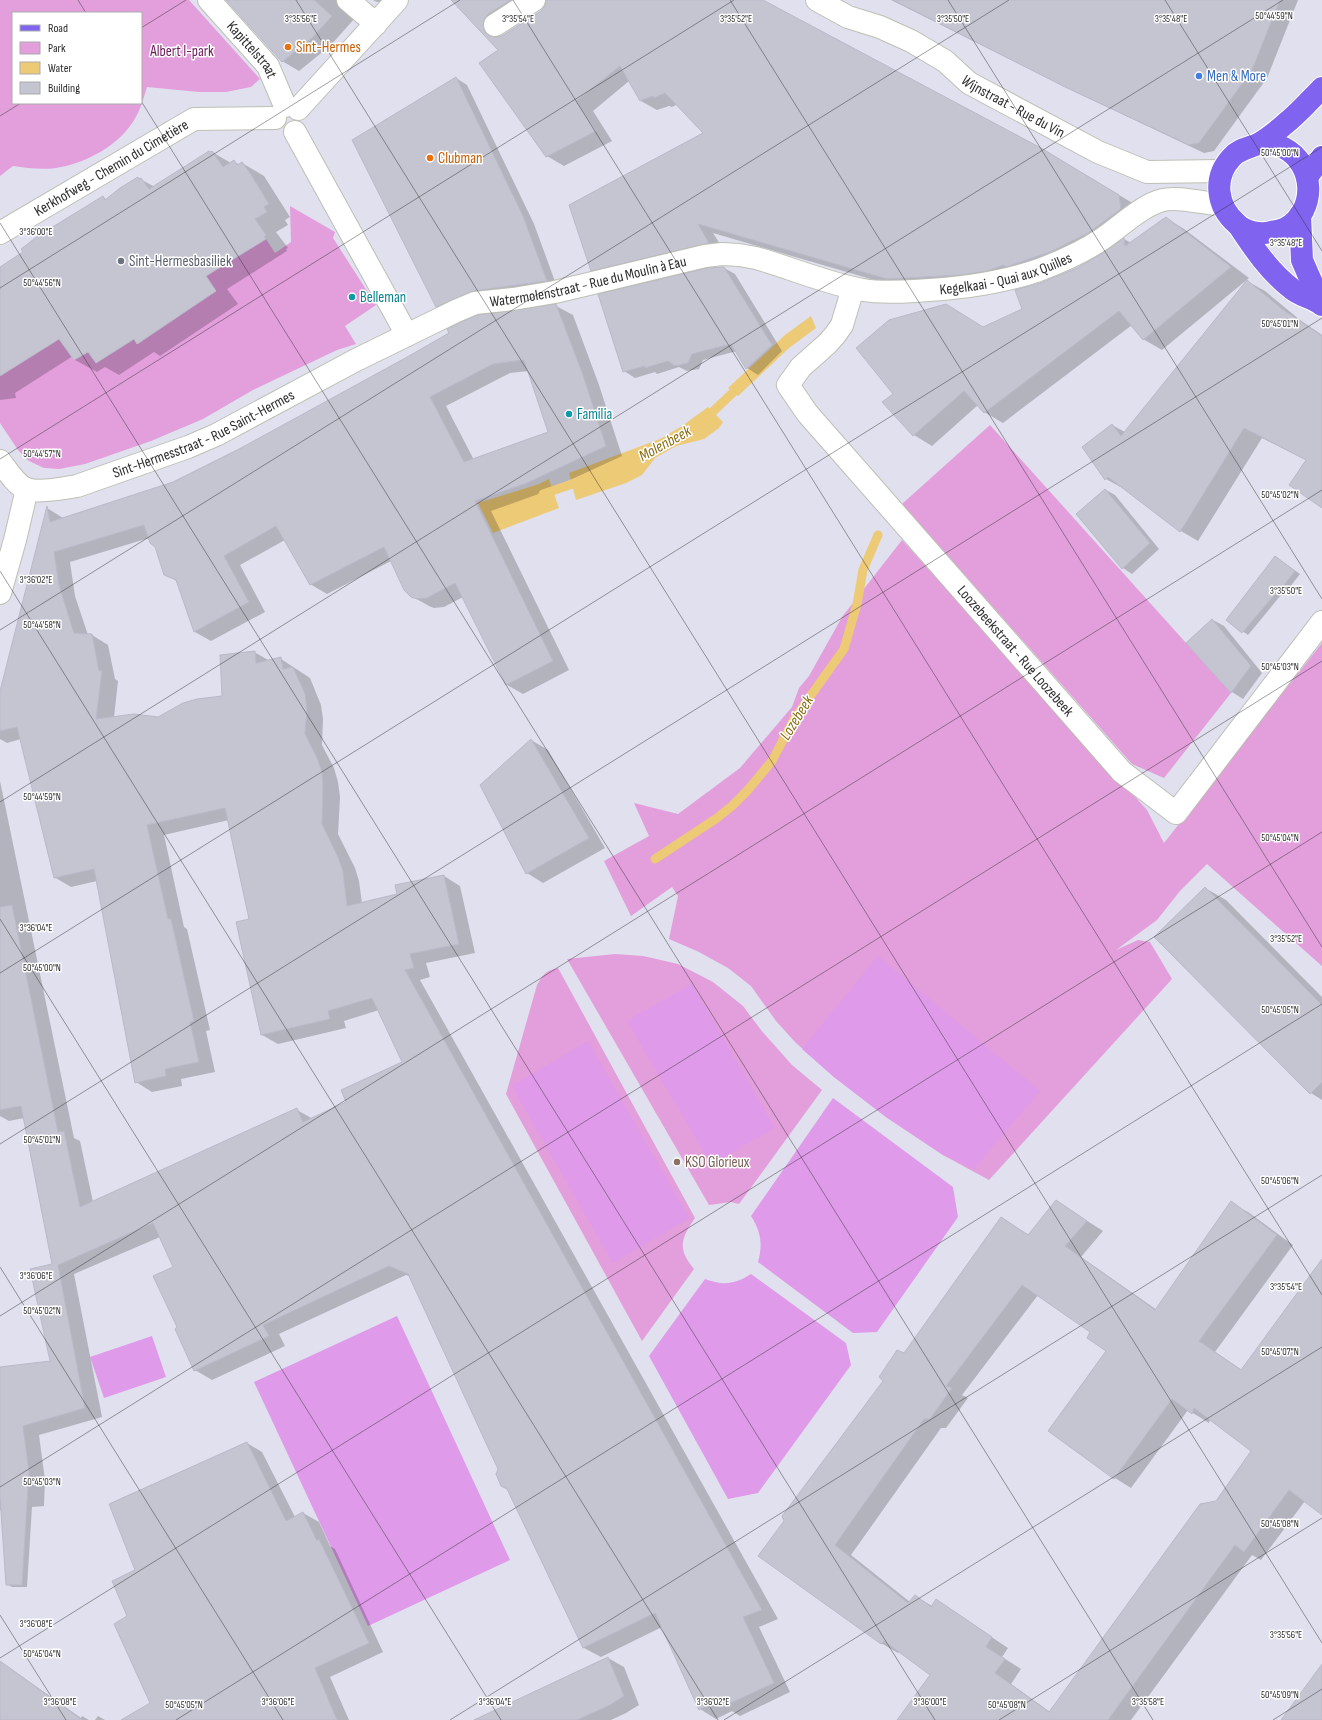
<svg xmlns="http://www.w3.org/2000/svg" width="1322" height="1720" viewBox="0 0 1322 1720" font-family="'Sofia Sans Condensed',sans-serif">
	<rect width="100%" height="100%" fill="#e0e0ee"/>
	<g fill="#e39edc" fill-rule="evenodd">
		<path d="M0 0H189L260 79 251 87 226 92H199L147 87C143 100 139 115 130 126 114 148 83 164 56 168 42 170 27 168 13 166L0 176ZM13 13H141V103H13Z"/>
		<polygon points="290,206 335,232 333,238 376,305 345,326 356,344 337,350 253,390 203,419 151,441 85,464 59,469 44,468 29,461 18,450 0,423 0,376 59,339 74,360 88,352 96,363 134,339 138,344 216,291 206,276 266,239 275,253 291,242"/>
		<polygon points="990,425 1231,693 1164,778 1132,764 902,504"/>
		<polygon points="902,540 1147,810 1164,843 1322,643 1322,966 1207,864 1180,891 1157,920 1116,950 1138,940 1150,942 1172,979 989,1180 943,1155 886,1117 834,1077 795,1042 776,1021 751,986 728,968 699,952 669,939 678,896 672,887 631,916 604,861 649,836 634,803 678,814 740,768 792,707 799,688 809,676 842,617"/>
		<polygon points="615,954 643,956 678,964 713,982 743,1006 761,1030 792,1065 822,1090 739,1204 731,1202 709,1205 567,959"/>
		<path d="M558 968 695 1218C681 1238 677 1249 694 1269L642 1341 506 1094 537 985C542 975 547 970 558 968Z"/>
	</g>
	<g fill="#df9aea">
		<polygon points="878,956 1040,1091 974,1169 943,1155 886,1117 834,1077 802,1049"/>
		<polygon points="692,984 775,1128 711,1164 627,1021"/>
		<polygon points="588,1041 689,1218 613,1263 512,1086"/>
		<path d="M833 1098 953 1187 958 1217 877 1332 853 1333 758 1262C763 1244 761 1232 751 1216Z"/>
		<path d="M751 1274 846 1343 851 1365 758 1493 728 1499 649 1356 705 1279C723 1286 736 1284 751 1274Z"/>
		<polygon points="397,1316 510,1560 368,1626 254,1382"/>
		<polygon points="152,1336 166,1377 104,1398 90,1357"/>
	</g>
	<g fill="#edca75">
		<polygon points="811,316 816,328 789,348 738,396 728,388 785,335"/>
		<polygon points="708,407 723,422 719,428 704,439 676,446 655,458 642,475 626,483 576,500 569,473 660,439 682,426"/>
		<polygon points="549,479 559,508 493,533 478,503 539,484"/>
	</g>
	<g fill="#0003" fill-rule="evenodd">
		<polygon points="227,0 357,0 355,18 330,46 299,71 282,61"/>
		<polygon points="373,0 403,0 377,2"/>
		<polygon points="452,0 542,0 501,29 500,37 541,11 546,7 547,0 759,0 1058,159 1136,205 1067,261 905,289 713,233 725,252 608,280 591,270 705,133 678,104 672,107 669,106 657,110 641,101 629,81 593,111 612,141 564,166 547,156 500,51"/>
		<polygon points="891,0 1298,0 1267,78 1214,151 1204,153 1080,94"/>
		<polygon points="456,78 467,85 534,224 557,287 448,313 437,306"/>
		<polygon points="212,152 231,163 234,161 239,165 242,163 264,176 290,217 285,220 288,225 276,232 288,248 286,249 287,251 227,289 238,304 160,356 154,352 119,375 105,367 97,372 75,360 73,356 15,393 16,398 0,400 0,268 24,253 103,197 107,200 138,178 155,187"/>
		<polygon points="1166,218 1184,229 1249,278 1162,350 1143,339 1132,325 1003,423 984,412 978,405 932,446 914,435 894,394 946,305 984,328 1024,309 1044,283 1077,268 1102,255 1124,239 1131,243"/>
		<polygon points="724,268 735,274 782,351 758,375 747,368 737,351 703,360 699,369 687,371 679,367 657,374 655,372 635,378 624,371"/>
		<polygon points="1247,281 1265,291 1300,320 1322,335 1322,506 1307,460 1262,438 1198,541 1181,531 1125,488 1124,489 1106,479 1083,447 1112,425 1125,432"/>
		<path d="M556 306 573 315 599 385 622 456 544 492 491 511 569 670 523 694 507 685 463 597 444 607 434 608 429 606 411 596 391 561 327 594 310 584 285 540 240 565 265 612 211 641 195 632 177 581 165 574 156 546 149 538 70 562 75 596 88 635H92L108 645 115 679 118 681 114 717 159 718 223 697 254 652 270 661 281 659 310 678 321 705 323 719 322 745 334 768 338 782 340 797 338 834 355 868 359 881 362 903 398 895 444 876 460 886 475 953 426 963 430 977 420 980 778 1619 759 1627 790 1692 740 1716 732 1711 716 1719 700 1709 662 1627 601 1657 584 1648 411 1277 406 1275 279 1334 285 1346 212 1380 195 1370 179 1328 175 1267 160 1237 74 1274 102 1417 39 1435 45 1480 44 1506 32 1507 27 1587H12L7 1584 13 1509 0 1510V1368L51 1362 53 1265 24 1118 9 1121 0 1116V781L74 1138 80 1141 93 1202 297 1110 313 1119 348 1103 403 1062 379 1010 344 1021 346 1028 278 1044 262 1035 250 920 229 820 164 835 184 927 187 929 210 1030 206 1031 215 1072 181 1079 182 1086 152 1092 136 1082 97 881 71 887 54 877 21 739 7 743 0 739V695L47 508 63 518 173 483ZM529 371 550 432 474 460 446 406 510 373Z"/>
		<polygon points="1106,490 1115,495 1159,549 1132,574 1123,568 1077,514"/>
		<polygon points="1275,557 1300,574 1283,596 1281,595 1248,635 1227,620"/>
		<polygon points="1213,620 1224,626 1262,673 1243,699 1232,692 1187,643"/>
		<polygon points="531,740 548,750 605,848 543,883 527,873"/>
		<polygon points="1205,888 1226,900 1322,997 1322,1100 1311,1093"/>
		<path d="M1056 1201 1103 1231 1081 1257 1157 1310 1231 1203 1248 1212 1293 1245 1215 1352 1242 1370 1322 1261V1514L1305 1501 1261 1560 1252 1555 1131 1720H898L931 1675 899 1651 898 1653 881 1643 759 1556 1001 1218 1029 1235ZM1038 1295 1091 1332 1108 1351 1049 1430 1115 1478 1131 1488 1188 1410 1209 1423 1210 1419 1252 1451 1217 1502 1050 1712 1011 1684 1021 1669 1002 1657 1008 1648 936 1600 932 1606 915 1596 910 1602 851 1555 941 1428H946L968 1398 962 1395Z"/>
		<polygon points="247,1443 262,1452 295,1517 303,1513 319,1522 330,1546 335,1549 383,1652 330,1677 349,1720 123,1720 151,1704 128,1616 136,1570"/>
		<polygon points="608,1658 624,1667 639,1705 626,1713 611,1720 476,1720"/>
		<polygon points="0,1661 81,1718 82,1716 89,1720 0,1720"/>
		<polygon points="98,1716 105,1720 95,1720"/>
	</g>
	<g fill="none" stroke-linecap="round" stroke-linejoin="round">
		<g stroke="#edca75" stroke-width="9">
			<polyline points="705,419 742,384"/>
			<polyline points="543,494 584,480"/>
			<polyline points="655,859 717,818 732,806 747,791 772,761 794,719 844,649 857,604 863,570 878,535"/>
		</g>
	</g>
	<g fill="#c5c4d1" stroke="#bab9ca" fill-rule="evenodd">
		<polygon points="226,0 314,0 332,16 313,37 282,62"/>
		<polygon points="451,0 511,0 488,14 484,20 483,26 485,32 490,36 495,37 502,36 541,11 545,6 546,0 763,0 1041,148 1119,195 1121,209 1088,233 1050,252 1006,267 1004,265 987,271 961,275 887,279 698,224 709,243 591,271 569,205 703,133 665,93 654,98 653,96 640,101 620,66 576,101 596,131 546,157 479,63 498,50"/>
		<polygon points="893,0 1280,0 1252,70 1199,143 1189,145 1065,87"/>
		<polygon points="456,77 523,216 547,281 473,291 436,307 352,140"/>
		<polygon points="209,151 211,152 212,151 223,167 234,160 237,165 242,162 250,173 269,204 264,207 267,212 255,219 266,235 264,237 266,239 206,276 216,291 137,344 134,339 96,363 88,352 74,360 59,339 0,376 0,267 23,252 21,249 38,236 103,196 105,200 120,188 138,177 139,179 141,178 149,189"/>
		<polygon points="1166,217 1231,267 1143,340 1119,311 984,413 964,391 913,436 882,402 893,394 856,348 889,320 946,304 983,327 1022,309 1015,290 1043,282 1077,268 1101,254 1124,238 1125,246"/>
		<polygon points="724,267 772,345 746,369 731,344 692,354 688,363 675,366 668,361 645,368 645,366 623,372 598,294 707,268"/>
		<polygon points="1247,280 1282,309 1322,336 1322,508 1289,485 1306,460 1244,428 1180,532 1108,477 1105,480 1082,447 1112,424 1121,436"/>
		<path d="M556 304 583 375 606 446 527 483 475 501 553 661 506 685 455 583 427 598 417 599 411 597 404 590 384 547 310 585 276 526 224 556 249 602 194 632 176 580 164 575 155 547 150 543 144 525 54 552 59 585 74 633 92 634 99 671 102 670 96 719 134 714 158 717 183 703 197 699 222 696 220 655 255 651 256 663 281 657 283 669 293 667 305 694 307 709 305 734 317 758 322 772 323 787 322 824 338 857 343 871 347 906 397 894 395 885 444 875 459 944 410 954 414 968 405 970 762 1610 743 1617 774 1683 722 1707 719 1700 699 1710 655 1613 583 1648 507 1489 501 1486 496 1474 498 1469 408 1274 389 1266 263 1325 269 1336 194 1371 175 1329 177 1327 153 1276 173 1267 153 1223 58 1265 85 1408 23 1426 29 1472 22 1585H6L0 1497V1367L50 1361 30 1269 52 1264 21 1106 0 1110V907L12 905 58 1132 64 1131 80 1207 297 1108 303 1122 346 1102 341 1090 402 1062 372 998 328 1011 330 1019 261 1035 236 922 249 919 225 808 147 825 168 919H171L194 1021 190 1022 199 1062 165 1069 166 1076 135 1083 94 869 54 878 17 727 0 731V691L47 506 50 522 173 482 241 448 409 356 449 333 447 329 461 322 478 315ZM524 360 548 432 464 462 430 397 493 364Z"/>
		<polygon points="1105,489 1150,543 1122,569 1076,514"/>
		<polygon points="1275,556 1295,571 1277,594 1276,593 1242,633 1226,620"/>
		<polygon points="1212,619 1251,666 1231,693 1186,643"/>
		<polygon points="531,739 589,838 526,874 480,785"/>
		<polygon points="1205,887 1322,1005 1322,1082 1310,1094 1154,937"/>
		<path d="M1056 1200 1087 1221 1065 1246 1155 1310 1231 1201 1277 1235 1199 1341 1241 1370 1322 1259V1515L1289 1490 1244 1552 1235 1545 1108 1720H897L930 1675 884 1641 881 1644 758 1556 784 1521 782 1516 883 1381 879 1377 897 1350 904 1353 1001 1217 1028 1235ZM1022 1285 1090 1332 1087 1338 1106 1351 1048 1431 1114 1479 1172 1399 1192 1414 1194 1408 1251 1451 1216 1501 1200 1504 1049 1712 995 1673 1005 1659 986 1647 992 1637 936 1599 931 1607 915 1595 908 1603 835 1545 924 1419H930L952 1388 946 1386Z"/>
		<polygon points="247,1442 286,1521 303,1512 317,1541 319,1539 369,1643 315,1668 337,1720 121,1720 150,1703 114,1624 127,1616 112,1581 135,1570 109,1504"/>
		<polygon points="608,1657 624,1696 610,1705 577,1720 474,1720"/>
		<polygon points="0,1661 82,1720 0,1720"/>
		<polygon points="1322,1664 1322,1720 1281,1720"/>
	</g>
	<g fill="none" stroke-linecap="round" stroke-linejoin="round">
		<defs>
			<g id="street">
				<path id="s1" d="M209 0 268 66 285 106"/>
				<polyline points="348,0 376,24"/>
				<path id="s2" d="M817 0 848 17 880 27 911 41 945 61 969 83 1098 152 1147 172 1223 171"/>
				<polyline points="495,25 534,0"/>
				<polyline points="298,109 397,0"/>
				<polyline points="295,132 407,335"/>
				<path id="s3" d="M0 233 194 119 275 118"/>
				<path id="s4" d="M853 288 842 325 835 335 827 344 801 367 788 385 807 413 1122 772 1176 813 1322 622"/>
				<path id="s5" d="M0 461C7 470 15 484 26 489 36 493 66 488 77 486L188 447 216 435 356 360 456 311 475 303 513 299 555 292 705 256 722 254 739 255 756 258C791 268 828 284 863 290 880 293 898 292 915 291 957 289 999 284 1039 270 1060 262 1083 252 1102 239 1120 227 1142 205 1163 200 1176 196 1208 204 1223 205"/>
				<polyline points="0,593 15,540 27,489"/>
			</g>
			<g id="primary">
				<path d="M1258 144C1267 144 1276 144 1284 148 1315 164 1317 211 1286 228 1282 230 1276 231 1271 232 1261 235 1245 232 1237 224 1217 207 1212 178 1232 157 1239 149 1249 148 1258 144 1267 139 1277 131 1285 124 1299 113 1310 100 1322 88"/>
				<polyline points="1307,177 1322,157"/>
				<polyline points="1300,215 1302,260 1321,304"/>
				<path d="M1239 226C1254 249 1270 272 1292 289 1300 296 1313 298 1322 305"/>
			</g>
		</defs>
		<use href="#street" stroke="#bdc0b3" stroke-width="24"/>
		<use href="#primary" stroke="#fff" stroke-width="24"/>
		<use href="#street" stroke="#fff" stroke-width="22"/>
		<use href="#primary" stroke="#8064ef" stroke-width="22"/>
	</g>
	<path fill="none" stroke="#2d2d2d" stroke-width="1" stroke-opacity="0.45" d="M78 0 86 13M296 0 1322 1643M513 0 1322 1295M730 0 1322 947M948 0 1322 599M1165 0 1322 251M141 28 186 0M141 101 1153 1720M0 116 21 103M0 223 935 1720M0 288 460 0M0 459 734 0M0 571 718 1720M0 630 1009 0M0 802 1283 0M0 919 501 1720M0 973 1322 147M0 1144 1322 318M0 1267 283 1720M0 1316 1322 490M0 1487 1322 661M0 1615 66 1720M0 1658 1322 832M176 1720 1322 1004M450 1720 1322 1175M724 1720 1322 1347M999 1720 1322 1518M1273 1720 1322 1689"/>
	<g fill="#e8710a" stroke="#fff" stroke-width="1.5">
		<circle cx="288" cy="47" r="4"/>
		<circle cx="430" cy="158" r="4"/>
	</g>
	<circle fill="#3f7fe0" stroke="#fff" stroke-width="1.5" cx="1199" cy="76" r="4"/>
	<circle fill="#6b7280" stroke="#fff" stroke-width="1.5" cx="121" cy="261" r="4"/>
	<g fill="#0f9aa8" stroke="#fff" stroke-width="1.5">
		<circle cx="352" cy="297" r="4"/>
		<circle cx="569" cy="414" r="4"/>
	</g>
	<circle fill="#8d6e63" stroke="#fff" stroke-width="1.5" cx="677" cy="1162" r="4"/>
	<g text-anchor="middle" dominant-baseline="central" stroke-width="3" stroke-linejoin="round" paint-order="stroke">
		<g font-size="15" fill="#c56008" stroke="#fff" text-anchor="start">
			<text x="296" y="47">Sint-Hermes</text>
			<text x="438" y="158">Clubman</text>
		</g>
		<g font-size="15" fill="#6b1c59" stroke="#fff">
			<text x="182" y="51">Albert I-park</text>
		</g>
		<g font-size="15" fill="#2d2d2d" stroke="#fff">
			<text stroke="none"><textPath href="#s1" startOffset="66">Kapittelstraat</textPath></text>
			<text stroke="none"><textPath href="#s2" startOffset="225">Wijnstraat - Rue du Vin</textPath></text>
			<text stroke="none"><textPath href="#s3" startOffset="129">Kerkhofweg - Chemin du Cimetière</textPath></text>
			<text stroke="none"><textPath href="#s5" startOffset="1072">Kegelkaai - Quai aux Quilles</textPath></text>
			<text stroke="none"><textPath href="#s5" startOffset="644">Watermolenstraat - Rue du Moulin à Eau</textPath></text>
			<text stroke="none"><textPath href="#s5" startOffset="227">Sint-Hermesstraat - Rue Saint-Hermes</textPath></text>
			<text stroke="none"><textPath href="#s4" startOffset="470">Loozebeekstraat - Rue Loozebeek</textPath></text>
		</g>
		<g font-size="15" fill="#366cbe" stroke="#fff" text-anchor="start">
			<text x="1207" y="76">Men &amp; More</text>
		</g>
		<g font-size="15" fill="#5b616d" stroke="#fff" text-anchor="start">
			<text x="129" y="261">Sint-Hermesbasiliek</text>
		</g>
		<g font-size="15" fill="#0d838f" stroke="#fff" text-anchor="start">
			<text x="360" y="297">Belleman</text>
			<text x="577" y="414">Familia</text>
		</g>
		<g font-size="15" fill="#785e54" stroke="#fff" text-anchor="start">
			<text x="685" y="1162">KSO Glorieux</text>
		</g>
		<g font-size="16" font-style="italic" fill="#896e10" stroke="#fff">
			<text transform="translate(665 444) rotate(-29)">Molenbeek</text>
			<text transform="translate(797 718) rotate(-58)">Lozebeek</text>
		</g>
	</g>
	<g font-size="10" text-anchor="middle" fill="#2d2d2d" stroke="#fff" stroke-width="3" stroke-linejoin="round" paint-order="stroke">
		<text x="1274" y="19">50°44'59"N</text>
		<text x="301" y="22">3°35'56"E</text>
		<text x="518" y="22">3°35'54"E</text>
		<text x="736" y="22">3°35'52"E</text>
		<text x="953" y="22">3°35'50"E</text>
		<text x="1171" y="22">3°35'48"E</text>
		<text x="1280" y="156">50°45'00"N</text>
		<text x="36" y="235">3°36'00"E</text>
		<text x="1286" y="246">3°35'48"E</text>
		<text x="42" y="286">50°44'56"N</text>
		<text x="1280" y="327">50°45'01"N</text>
		<text x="42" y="457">50°44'57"N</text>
		<text x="1280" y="498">50°45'02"N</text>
		<text x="36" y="583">3°36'02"E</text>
		<text x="1286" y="594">3°35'50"E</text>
		<text x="42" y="628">50°44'58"N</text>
		<text x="1280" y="670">50°45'03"N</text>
		<text x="42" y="800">50°44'59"N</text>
		<text x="1280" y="841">50°45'04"N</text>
		<text x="36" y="931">3°36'04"E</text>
		<text x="1286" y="942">3°35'52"E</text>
		<text x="42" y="971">50°45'00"N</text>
		<text x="1280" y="1013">50°45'05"N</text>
		<text x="42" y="1143">50°45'01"N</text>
		<text x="1280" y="1184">50°45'06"N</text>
		<text x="36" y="1279">3°36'06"E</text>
		<text x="1286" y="1290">3°35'54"E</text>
		<text x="42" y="1314">50°45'02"N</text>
		<text x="1280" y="1355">50°45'07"N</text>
		<text x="42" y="1485">50°45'03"N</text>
		<text x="1280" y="1527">50°45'08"N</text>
		<text x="36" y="1627">3°36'08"E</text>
		<text x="1286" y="1638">3°35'56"E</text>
		<text x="42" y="1657">50°45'04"N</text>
		<text x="1280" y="1698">50°45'09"N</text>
		<text x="60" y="1705">3°36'08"E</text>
		<text x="278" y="1705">3°36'06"E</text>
		<text x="495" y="1705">3°36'04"E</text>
		<text x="713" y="1705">3°36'02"E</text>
		<text x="930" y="1705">3°36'00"E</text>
		<text x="1148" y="1705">3°35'58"E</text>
		<text x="184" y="1708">50°45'05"N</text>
		<text x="1007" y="1708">50°45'08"N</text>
	</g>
	<rect x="12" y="12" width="130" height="92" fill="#ffffff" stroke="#ababab"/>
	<rect x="20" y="25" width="20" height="6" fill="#8064ef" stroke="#ababab"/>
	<text x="48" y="32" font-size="12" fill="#2d2d2d">Road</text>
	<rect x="20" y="42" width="20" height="12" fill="#e39edc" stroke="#ababab"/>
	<text x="48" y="52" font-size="12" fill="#2d2d2d">Park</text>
	<rect x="20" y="62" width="20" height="12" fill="#edca75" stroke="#ababab"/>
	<text x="48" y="72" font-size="12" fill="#2d2d2d">Water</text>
	<rect x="20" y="82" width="20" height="12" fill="#c5c4d1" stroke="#ababab"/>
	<text x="48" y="92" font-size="12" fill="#2d2d2d">Building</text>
</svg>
